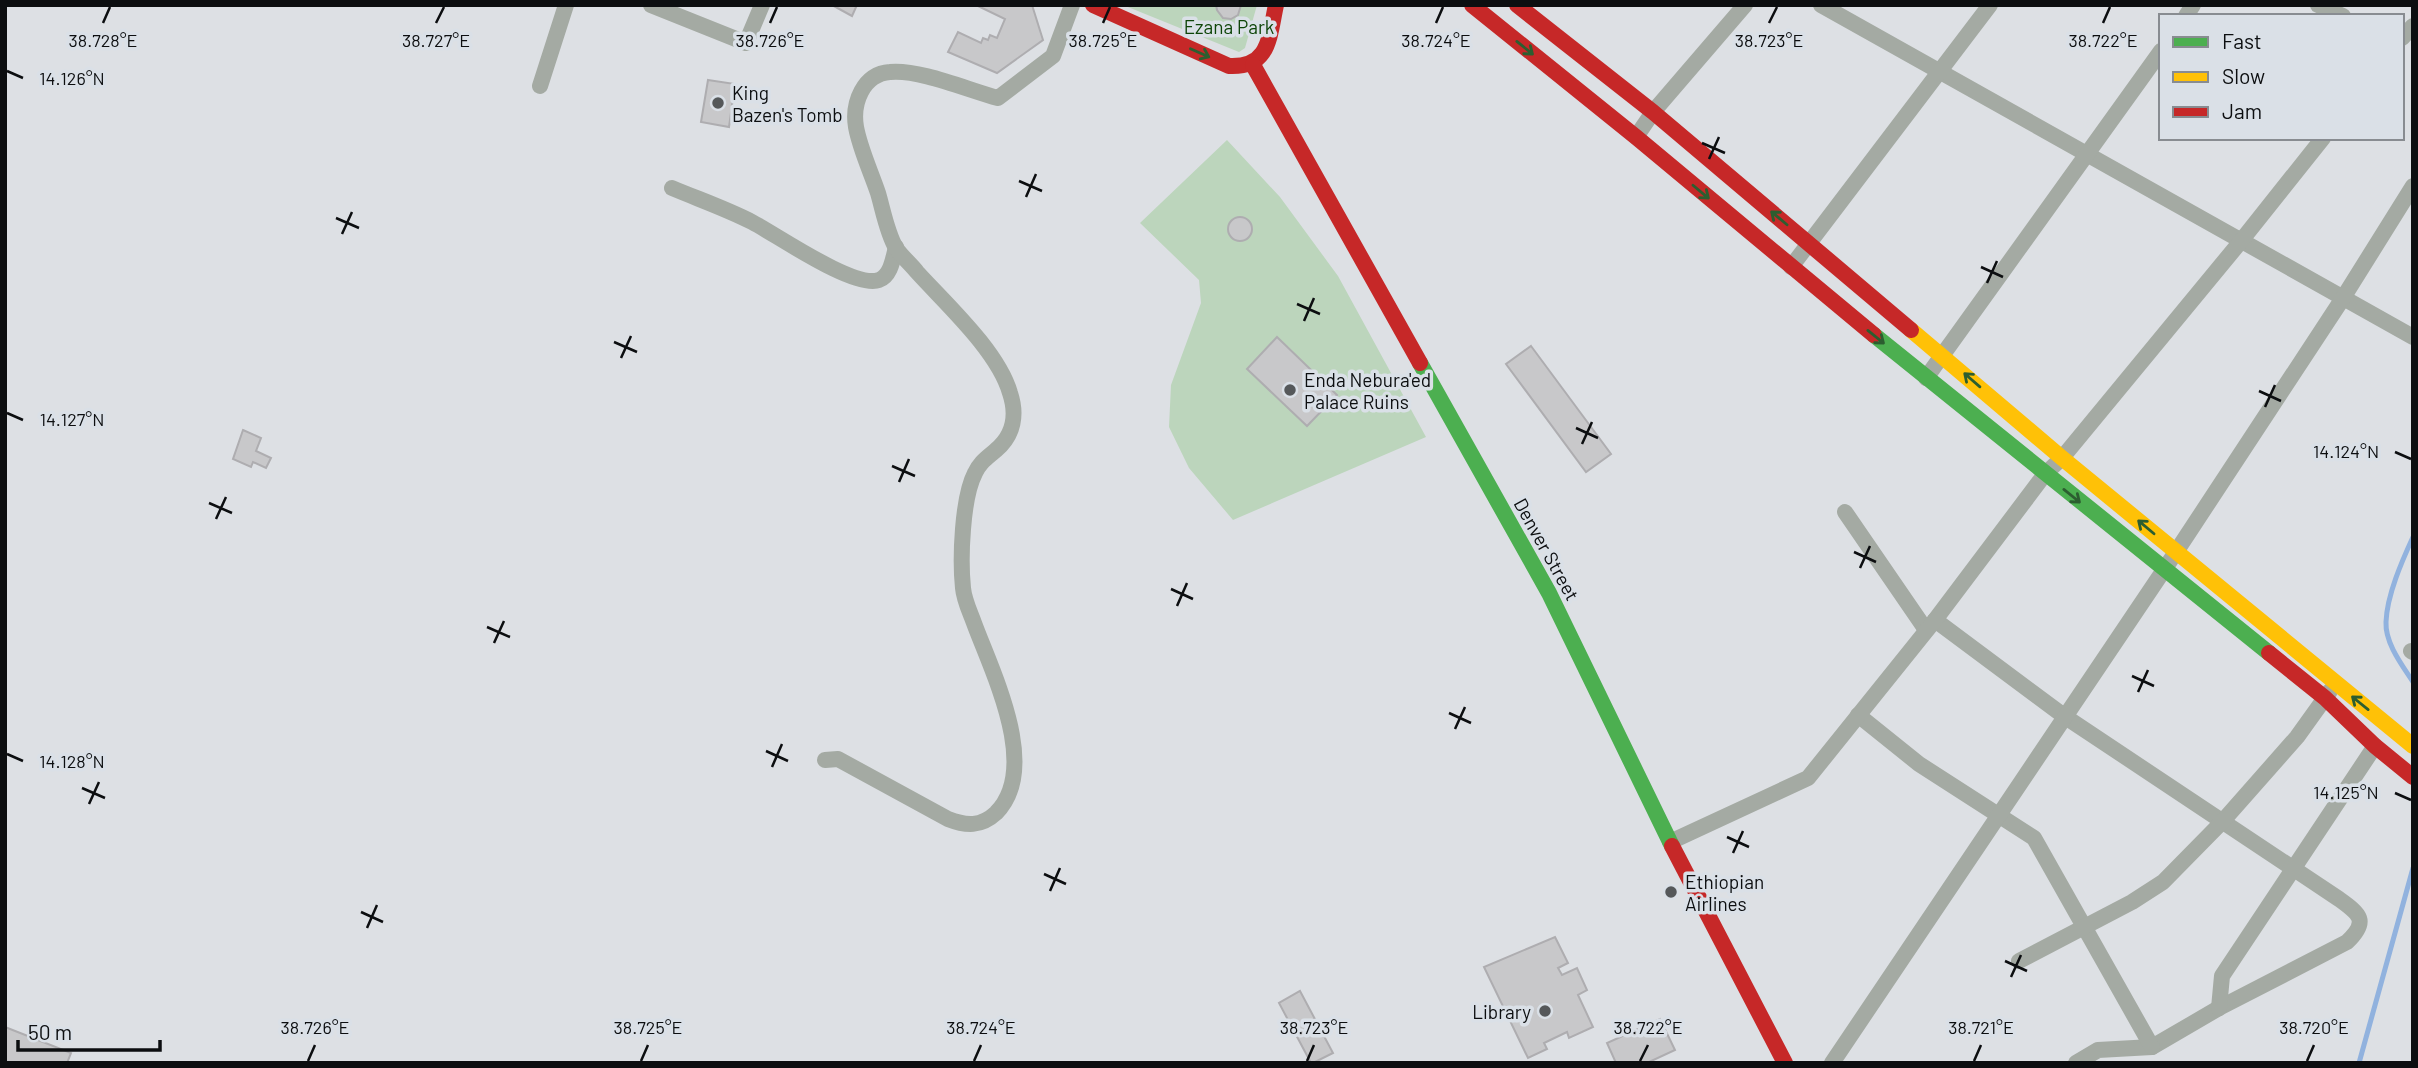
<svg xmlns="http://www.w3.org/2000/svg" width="2418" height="1068" viewBox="0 0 2418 1068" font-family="Barlow,sans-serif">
	<rect width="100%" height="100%" fill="#dde0e4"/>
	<g fill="#bcd5bc">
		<polygon points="1123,5 1257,5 1245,48 1239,52"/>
		<polygon points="1227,140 1280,197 1338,276 1426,437 1233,520 1189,468 1169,427 1171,385 1201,303 1199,280 1140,223"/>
	</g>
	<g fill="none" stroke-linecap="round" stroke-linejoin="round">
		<g stroke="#91b2de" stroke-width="5">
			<path d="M2413 537C2402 561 2387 595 2386 622 2385 643 2402 665 2413 682"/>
			<polyline points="2359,1063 2413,868"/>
		</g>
	</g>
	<g fill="#c8c8ca" stroke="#aeadb0" stroke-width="2">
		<polygon points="832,5 857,5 852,16"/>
		<polygon points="976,5 1032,5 1043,40 997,73 948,52 958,32 981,43 983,38 988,40 990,35 997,38 1005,19"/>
		<polygon points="1241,5 1238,15 1231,19 1223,18 1217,10 1216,5"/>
		<polygon points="708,80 735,84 729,127 701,122"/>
		<circle cx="1240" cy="229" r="12"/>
		<polygon points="1277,337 1337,395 1307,426 1247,369"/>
		<polygon points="1531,346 1611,454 1586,472 1506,364"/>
		<polygon points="243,430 261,438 256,451 271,458 266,468 253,462 251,467 233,459"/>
		<polygon points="1555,937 1568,963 1558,968 1562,975 1577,968 1587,990 1578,995 1593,1027 1569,1038 1567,1032 1544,1043 1547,1049 1528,1058 1484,967"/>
		<polygon points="1300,991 1333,1053 1313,1063 1311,1063 1279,1003"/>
		<polygon points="1660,1019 1675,1050 1647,1063 1616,1063 1607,1043"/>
		<polygon points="5,1027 71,1053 67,1063 5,1063"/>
	</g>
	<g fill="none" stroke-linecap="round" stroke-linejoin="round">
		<g stroke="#a4aaa3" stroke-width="16">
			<polyline points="651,5 746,43 762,5"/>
			<polyline points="1821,5 2413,337"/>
			<polyline points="2318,5 2343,16"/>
			<polyline points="2186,16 2193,5"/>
			<polyline points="2402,38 2413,26"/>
			<polyline points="540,86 566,5"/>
			<polyline points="1636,137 1653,112 1745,5"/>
			<path d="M672 188C698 199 727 209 752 222 777 235 854 289 879 280 891 276 893 258 896 247"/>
			<polyline points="1791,267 1990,5"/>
			<polyline points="1926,378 2161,51"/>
			<polyline points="1845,512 1926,630"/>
			<path d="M1935 620 2064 716 2339 899C2360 914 2369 921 2347 942L2219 1008 2152 1047 2098 1050 2076 1063"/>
			<polyline points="2411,651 2413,652"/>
			<polyline points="1858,715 1919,764 2034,838 2152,1047"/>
			<path d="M825 760 838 759 948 819C966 826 981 827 996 813 1041 768 992 672 974 623 970 612 964 600 963 588 960 559 962 498 975 473 980 462 987 458 996 450 1014 435 1017 414 1010 393 998 351 946 304 917 272 911 264 901 256 896 248 887 233 883 210 878 193 871 172 860 149 856 127 852 103 863 74 890 72 919 69 968 90 998 98L1053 56 1072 5"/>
			<polyline points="1670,842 1808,778 1935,620 2045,474 2062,458 2241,241 2323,138"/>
			<polyline points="2019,961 2132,902 2163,882 2222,822 2297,737 2330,691"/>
			<polyline points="2219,1008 2222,976 2375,746"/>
			<polyline points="1832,1063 2176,552 2343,298 2413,186"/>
		</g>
		<g stroke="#4caf50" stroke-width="16">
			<polyline points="1874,335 2269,653"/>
			<polyline points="1420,363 1549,593 1672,846"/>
		</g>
		<polyline stroke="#ffc107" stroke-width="16" points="1911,330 2062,458 2413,746"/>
		<g stroke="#c62828" stroke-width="16">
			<path d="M1093 5 1229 66C1270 68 1269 37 1276 5"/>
			<polyline points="1472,5 1636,137 1874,335"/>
			<polyline points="1517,5 1653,112 1911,330"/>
			<polyline points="1253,65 1420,363"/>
			<polyline points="2269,653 2325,698 2375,746 2413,777"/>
			<polyline points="1672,846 1785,1063"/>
		</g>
	</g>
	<defs><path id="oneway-shaft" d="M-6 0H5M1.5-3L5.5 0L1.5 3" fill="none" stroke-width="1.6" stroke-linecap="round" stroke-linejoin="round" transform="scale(1.75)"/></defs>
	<g stroke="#2c5e30">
		<use href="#oneway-shaft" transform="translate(1525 48) rotate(39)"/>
		<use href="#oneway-shaft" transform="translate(1200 53) rotate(24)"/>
		<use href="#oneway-shaft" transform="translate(1701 192) rotate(40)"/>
		<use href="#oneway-shaft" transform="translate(1779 218) rotate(-140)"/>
		<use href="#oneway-shaft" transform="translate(1876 337) rotate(39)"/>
		<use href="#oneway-shaft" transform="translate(1972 380) rotate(-139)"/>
		<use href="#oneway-shaft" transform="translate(2072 496) rotate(39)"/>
		<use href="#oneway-shaft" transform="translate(2146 527) rotate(-140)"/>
		<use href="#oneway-shaft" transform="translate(2360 703) rotate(-141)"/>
	</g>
	<path fill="none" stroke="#0c0e10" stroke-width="2.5" d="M103 23 110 7M436 23 444 7M770 23 777 7M1103 23 1110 7M1436 23 1443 7M1769 23 1777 7M2103 23 2110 7M7 71 23 78M1702 143 1725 153M1709 159 1719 137M1019 181 1042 191M1026 197 1036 174M336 218 359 228M342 234 352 212M1981 267 2003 277M1987 283 1997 261M1297 304 1320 314M1304 321 1314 298M614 342 637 352M621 358 631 336M2259 391 2281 401M2265 407 2275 385M7 413 23 420M1576 428 1598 438M1582 444 1592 422M2395 452 2411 459M892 466 915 476M899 482 909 459M209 503 232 513M216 519 226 497M1854 552 1876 562M1860 568 1870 546M1171 589 1193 599M1177 606 1187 583M487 627 510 637M494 643 504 621M2132 676 2154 686M2138 692 2148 670M1449 713 1471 723M1455 729 1465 707M766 751 788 761M7 754 23 761M772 767 782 744M82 788 105 798M2395 793 2411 800M89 804 99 782M1727 837 1749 847M1733 853 1743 831M1044 874 1066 884M1050 891 1060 868M361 912 383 922M367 928 377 905M2005 961 2027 971M2011 977 2021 955M308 1061 315 1045M641 1061 648 1045M974 1061 981 1045M1307 1061 1314 1045M1640 1061 1648 1045M1974 1061 1981 1045M2307 1061 2314 1045"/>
	<g fill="#55585a" stroke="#dae0e7" stroke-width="2.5">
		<circle cx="718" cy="103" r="7"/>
		<circle cx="1290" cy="390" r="7"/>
		<circle cx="1671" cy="892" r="7"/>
		<circle cx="1545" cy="1011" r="7"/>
	</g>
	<g text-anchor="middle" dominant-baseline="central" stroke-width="7" stroke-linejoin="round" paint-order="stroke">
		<g font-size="19" fill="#0e4508" stroke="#dae0e7">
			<text x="1229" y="26">Ezana Park</text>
		</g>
		<g font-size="19" fill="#0c0e10" stroke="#dae0e7" text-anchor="start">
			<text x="732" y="92">King<tspan x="732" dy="22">Bazen's Tomb</tspan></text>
			<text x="1304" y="379">Enda Nebura'ed<tspan x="1304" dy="22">Palace Ruins</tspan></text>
			<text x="1685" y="881">Ethiopian<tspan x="1685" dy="22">Airlines</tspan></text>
			<text x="1531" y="1011" text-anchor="end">Library</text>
		</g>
		<g font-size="19" fill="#0c0e10" stroke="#dae0e7">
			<text transform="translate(1547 549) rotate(61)">Denver Street</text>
		</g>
	</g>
	<g font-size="18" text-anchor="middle" fill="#0c0e10" stroke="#dae0e7" stroke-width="7" stroke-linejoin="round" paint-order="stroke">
		<text x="436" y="47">38.727°E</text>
		<text x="770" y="47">38.726°E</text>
		<text x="1103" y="47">38.725°E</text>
		<text x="1436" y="47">38.724°E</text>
		<text x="1769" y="47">38.723°E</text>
		<text x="2103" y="47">38.722°E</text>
		<text x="103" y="47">38.728°E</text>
		<text x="72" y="85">14.126°N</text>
		<text x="72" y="426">14.127°N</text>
		<text x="2346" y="458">14.124°N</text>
		<text x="72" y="768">14.128°N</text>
		<text x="2346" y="799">14.125°N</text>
		<text x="315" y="1034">38.726°E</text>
		<text x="648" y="1034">38.725°E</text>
		<text x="981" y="1034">38.724°E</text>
		<text x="1314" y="1034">38.723°E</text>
		<text x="1648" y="1034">38.722°E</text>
		<text x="1981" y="1034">38.721°E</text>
		<text x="2314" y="1034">38.720°E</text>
	</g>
	<rect width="2418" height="1068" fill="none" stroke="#0c0e10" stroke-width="14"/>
	<rect x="2159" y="14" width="245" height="126" fill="#dae0e7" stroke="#888c91" stroke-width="2"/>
	<rect x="2173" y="37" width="35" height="10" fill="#4caf50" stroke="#888c91" stroke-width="2"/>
	<text x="2222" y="49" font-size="21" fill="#0c0e10">Fast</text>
	<rect x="2173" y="72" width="35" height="10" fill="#ffc107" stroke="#888c91" stroke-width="2"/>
	<text x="2222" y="84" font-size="21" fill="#0c0e10">Slow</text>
	<rect x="2173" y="107" width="35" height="10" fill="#c62828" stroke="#888c91" stroke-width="2"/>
	<text x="2222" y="119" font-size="21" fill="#0c0e10">Jam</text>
	<path d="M18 1040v10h142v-10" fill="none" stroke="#0c0e10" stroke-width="3.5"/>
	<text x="28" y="1040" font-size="21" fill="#0c0e10" stroke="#dae0e7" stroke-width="5" paint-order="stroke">50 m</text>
</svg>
